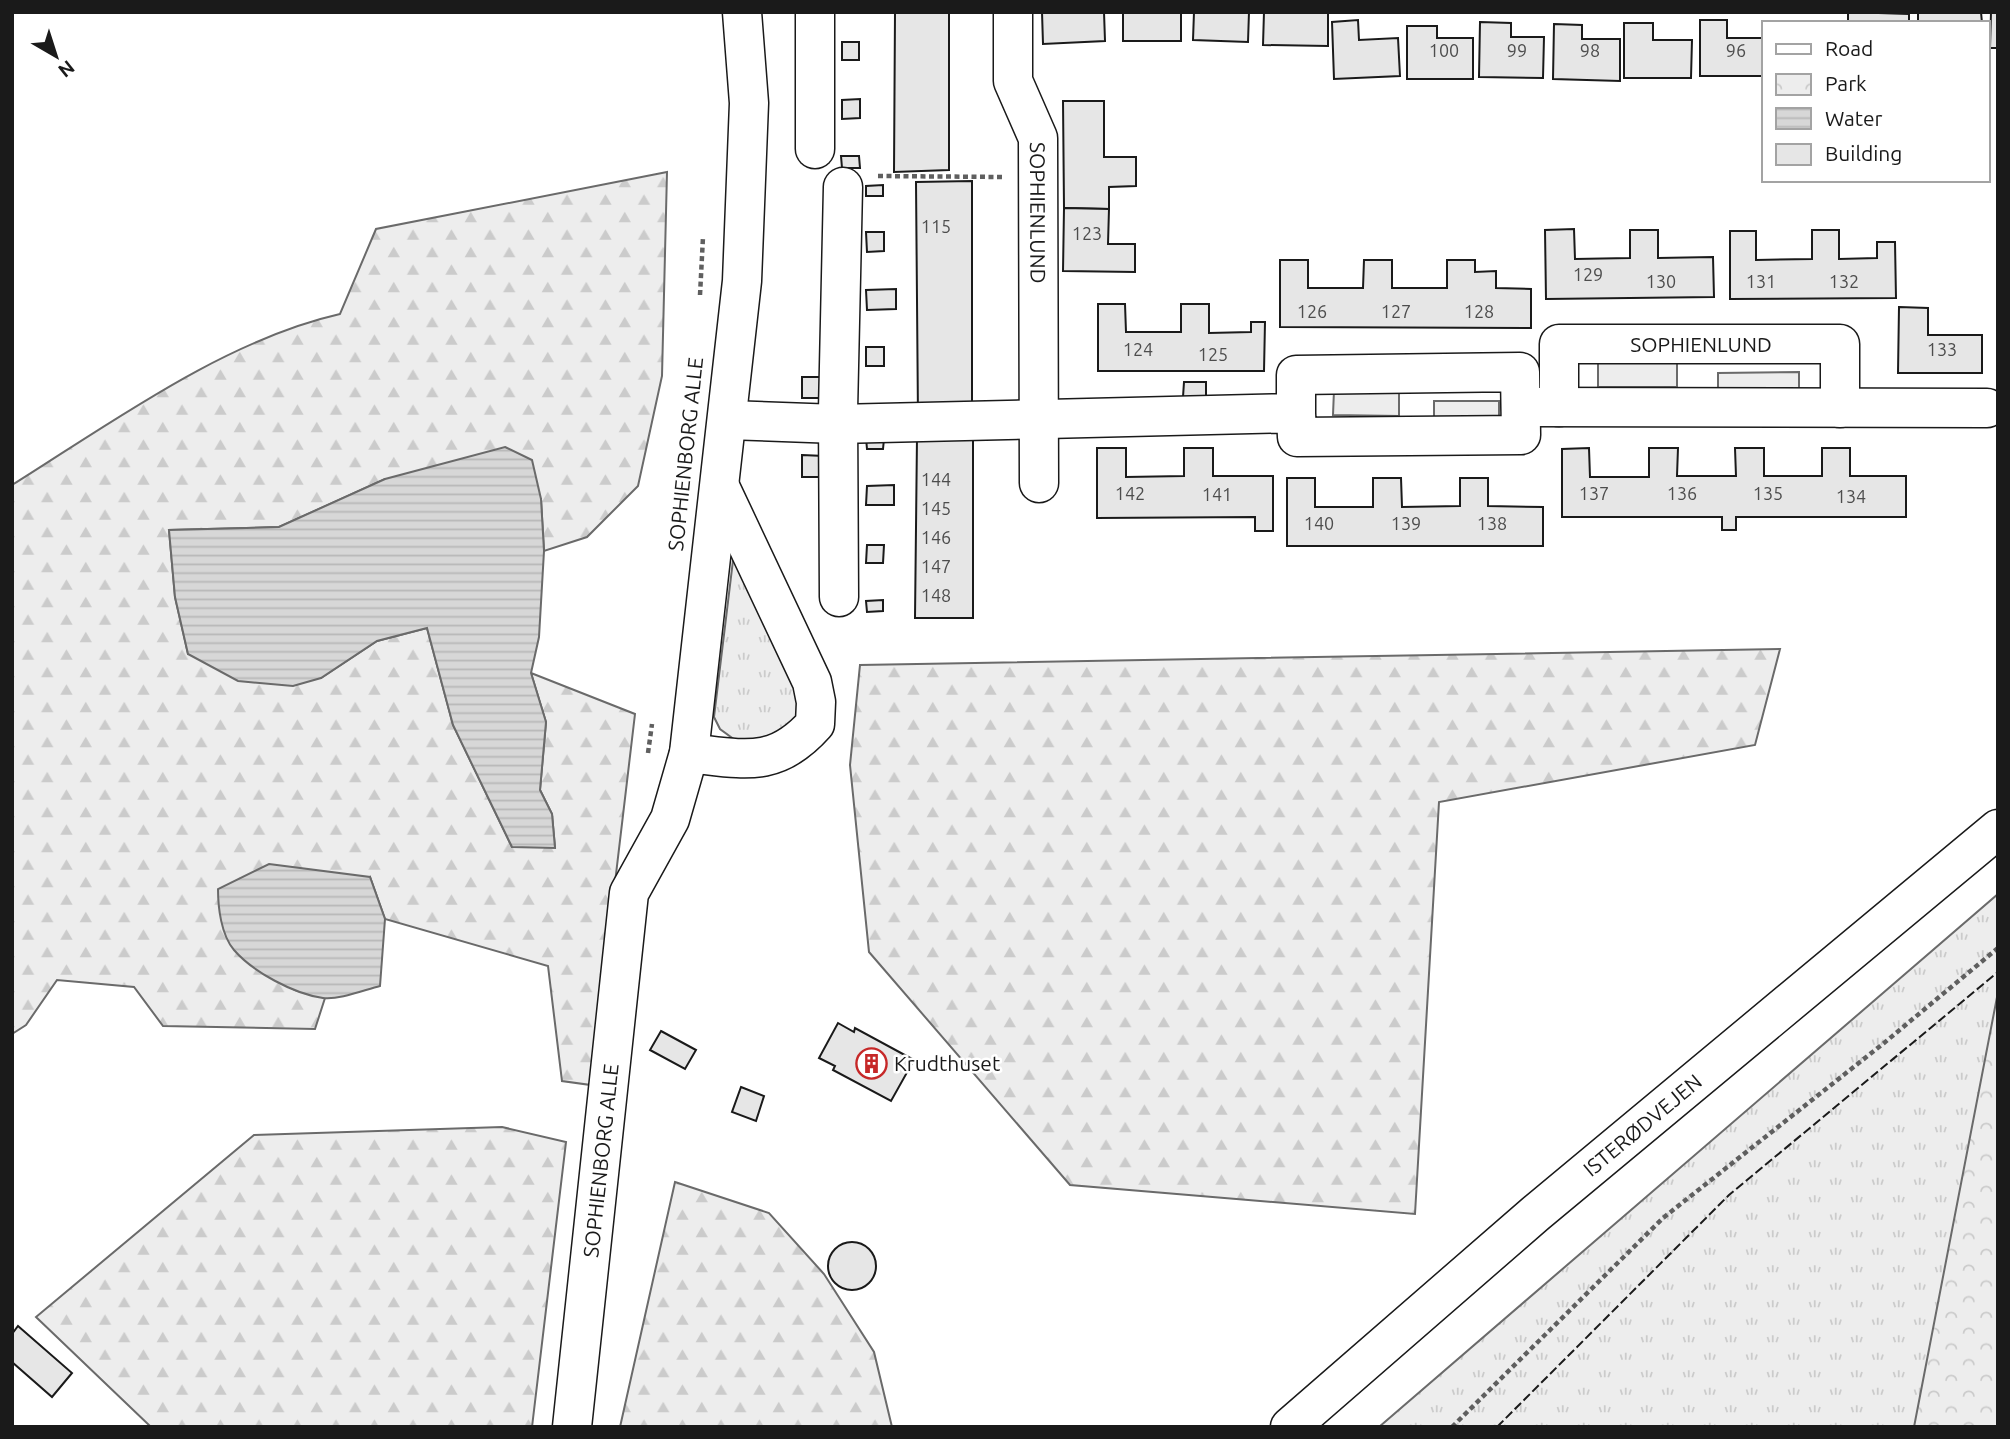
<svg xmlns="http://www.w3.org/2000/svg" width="2010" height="1439" viewBox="0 0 2010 1439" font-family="Ubuntu,sans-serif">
	<defs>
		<pattern id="grass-tufts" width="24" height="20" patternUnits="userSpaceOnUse" patternTransform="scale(1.75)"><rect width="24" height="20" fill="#ededed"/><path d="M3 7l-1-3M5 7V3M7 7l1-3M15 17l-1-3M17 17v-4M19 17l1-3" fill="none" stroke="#cbcbcb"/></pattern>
		<pattern id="forest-firs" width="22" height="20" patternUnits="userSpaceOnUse" patternTransform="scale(1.75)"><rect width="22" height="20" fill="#ededed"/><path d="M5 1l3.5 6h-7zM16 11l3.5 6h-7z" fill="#cbcbcb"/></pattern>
		<pattern id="park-crowns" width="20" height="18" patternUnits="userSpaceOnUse" patternTransform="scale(1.75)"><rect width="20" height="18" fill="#ededed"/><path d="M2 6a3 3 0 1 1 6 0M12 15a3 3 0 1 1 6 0" fill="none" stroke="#cbcbcb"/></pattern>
		<pattern id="water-rules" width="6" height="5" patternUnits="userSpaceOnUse" patternTransform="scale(1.75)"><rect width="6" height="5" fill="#d7d7d7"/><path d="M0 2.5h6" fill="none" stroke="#b8b8b8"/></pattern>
	</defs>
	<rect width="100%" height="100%" fill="#fff"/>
	<g fill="url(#grass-tufts)" stroke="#6a6a6a" stroke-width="2">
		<polygon points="735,544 799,688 799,713 780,738 735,740 720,729 714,717"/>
		<polygon points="1998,894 1998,1427 1379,1427"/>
	</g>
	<g fill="url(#forest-firs)" stroke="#6a6a6a" stroke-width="2">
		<path d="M667 172 662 376 638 486 587 537 544 551 541 499 385 479 279 527 169 530 175 597 188 654 321 678 377 641 427 628 453 725 512 847H555L552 814 540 790 546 722 531 673 635 714 591 1085 562 1081 548 966 385 919 370 877 259 970 295 990 325 998 315 1029 163 1026 134 987 57 980 26 1025 12 1034V485C111 423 225 340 340 314L376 229Z"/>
		<polygon points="1780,649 1755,745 1439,802 1415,1214 1070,1185 869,952 850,765 860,665"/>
		<polygon points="502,1127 566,1142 532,1427 151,1427 36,1317 254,1135"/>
		<polygon points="675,1182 769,1213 824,1274 874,1352 892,1427 620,1427"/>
	</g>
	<polygon fill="url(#park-crowns)" stroke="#6a6a6a" stroke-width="2" points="1998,992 1998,1427 1914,1427"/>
	<g fill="#ededed" stroke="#6a6a6a" stroke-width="2">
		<rect x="1598" y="360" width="79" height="27"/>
		<polygon points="1799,372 1799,398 1718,398 1718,373"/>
		<polygon points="1334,390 1399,391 1399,416 1333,415"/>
		<rect x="1434" y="401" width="65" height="26"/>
	</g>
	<g fill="url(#water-rules)" stroke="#6a6a6a" stroke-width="2">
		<polygon points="505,447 532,460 541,499 544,551 539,637 531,673 546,722 540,790 552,814 555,848 512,847 453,725 427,628 377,641 321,678 293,686 238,681 188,654 175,597 169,530 279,527 385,479"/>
		<path d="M269 864 370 877 385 919 380 986C364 990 339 1000 323 998 294 994 253 972 234 950 221 935 218 907 218 889Z"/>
	</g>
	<g fill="#e6e6e6" stroke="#1a1a1a" stroke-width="2">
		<polygon points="895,12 949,12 949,170 894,172"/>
		<polygon points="1042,12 1104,12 1105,41 1043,44"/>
		<rect x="1123" y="12" width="58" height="29"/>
		<polygon points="1194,12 1249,12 1248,42 1193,40"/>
		<polygon points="1264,12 1328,12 1328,46 1263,45"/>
		<polygon points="1848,12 1909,14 1909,23 1848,23"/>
		<polygon points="1918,12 1981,12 1982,23 1918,23"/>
		<polygon points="1991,12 1998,12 1998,48 1990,48"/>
		<polygon points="1358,20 1359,40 1398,38 1400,76 1334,79 1332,22"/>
		<polygon points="1700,20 1727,20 1727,38 1763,38 1763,76 1700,76"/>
		<polygon points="1480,22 1511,23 1511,37 1544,37 1543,78 1479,77"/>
		<polygon points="1624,23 1653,23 1653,40 1692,40 1691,78 1624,78"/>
		<polygon points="1554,24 1582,25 1582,39 1620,39 1620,81 1553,79"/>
		<polygon points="1407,26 1437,26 1437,38 1473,38 1473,79 1407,79"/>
		<rect x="842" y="42" width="17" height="18"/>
		<polygon points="860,99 860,118 842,119 842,100"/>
		<polygon points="1063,101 1104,101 1104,157 1136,157 1136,186 1109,187 1109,209 1064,208"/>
		<polygon points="841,156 859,156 860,168 842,168"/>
		<polygon points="972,181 972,417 918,418 916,182"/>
		<polygon points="883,185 883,196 866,196 866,186"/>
		<polygon points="1064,208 1109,209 1108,244 1135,244 1135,272 1063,271"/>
		<polygon points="1574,229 1575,259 1630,258 1630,230 1658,230 1658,258 1713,257 1714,297 1546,299 1545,230"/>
		<polygon points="1812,230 1839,230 1839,259 1877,258 1877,242 1895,242 1896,298 1730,299 1730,231 1756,231 1756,260 1812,259"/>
		<polygon points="866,232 884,232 884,251 867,252"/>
		<polygon points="1280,260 1308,260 1308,288 1363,288 1364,260 1392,260 1392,288 1447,288 1447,260 1475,260 1475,272 1496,271 1496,288 1531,289 1531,328 1280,327"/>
		<polygon points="896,289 896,309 867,310 866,290"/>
		<polygon points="1098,304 1125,304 1126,332 1181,332 1181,304 1209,304 1209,333 1251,332 1251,322 1265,322 1264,371 1098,371"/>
		<polygon points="1899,307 1928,308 1928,335 1982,335 1982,373 1898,373"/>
		<rect x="866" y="347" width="18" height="19"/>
		<rect x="802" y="377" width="22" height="21"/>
		<polygon points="1184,382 1206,382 1206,398 1183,397"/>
		<polygon points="973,436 973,618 915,618 917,437"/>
		<polygon points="866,438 884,439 883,449 867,449"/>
		<polygon points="1097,448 1126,448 1126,477 1184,476 1184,448 1213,448 1213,476 1273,476 1273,531 1255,531 1255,517 1097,518"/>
		<polygon points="1589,448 1590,477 1649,477 1649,448 1678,448 1677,476 1736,476 1735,448 1764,448 1764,476 1822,476 1822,448 1850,448 1850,476 1906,476 1906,517 1736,517 1736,530 1722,530 1722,517 1562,517 1562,449"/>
		<polygon points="802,455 824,456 824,477 802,477"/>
		<polygon points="1287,478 1315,478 1315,507 1373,507 1373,478 1401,478 1402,507 1460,506 1460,478 1488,478 1488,506 1543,507 1543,546 1287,546"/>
		<polygon points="894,485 894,505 866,505 867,486"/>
		<polygon points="867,545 884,545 883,563 866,563"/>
		<polygon points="883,600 883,611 867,612 866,601"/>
		<polygon points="838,1023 854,1032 855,1028 914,1060 891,1101 833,1070 835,1066 819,1058"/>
		<polygon points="661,1031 696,1050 685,1069 650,1050"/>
		<polygon points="741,1087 764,1096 756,1121 732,1112"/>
		<circle cx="852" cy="1266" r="24"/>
		<polygon points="18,1326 72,1373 52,1397 12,1362 12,1334"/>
	</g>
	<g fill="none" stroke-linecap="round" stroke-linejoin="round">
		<defs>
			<g id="minor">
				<path id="s1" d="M1013 12V81L1038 138 1039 483"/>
				<polyline points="815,149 815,12"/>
				<polyline points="1521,407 1987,408"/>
				<path id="s2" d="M1559 407V344H1840V408"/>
				<polyline points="728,420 837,424 1296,413 1297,437 1521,435 1520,372 1296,375 1296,413"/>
				<polyline points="839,597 838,411 843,187"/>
				<path d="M689 753C744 759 775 769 815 724L816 702 812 682 721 489"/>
				<path id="s3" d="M572 1427 629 893 670 819 689 753 742 281 749 103 742 12"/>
			</g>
			<g id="highway">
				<path id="s4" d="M1290 1427 1535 1214 1998 829"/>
			</g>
		</defs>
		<use href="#minor" stroke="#1a1a1a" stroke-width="41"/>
		<use href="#highway" stroke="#1a1a1a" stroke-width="41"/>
		<g stroke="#5f5f5f" stroke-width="4.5" stroke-dasharray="5 3.5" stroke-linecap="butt">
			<polyline points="878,176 1002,177"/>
			<polyline points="700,295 703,237"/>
			<polyline points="648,753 652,724"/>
			<polyline points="1452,1427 1663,1218 1884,1043 1998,948"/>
		</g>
		<use href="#minor" stroke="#fff" stroke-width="38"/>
		<use href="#highway" stroke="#fff" stroke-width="38"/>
		<polyline stroke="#1a1a1a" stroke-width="2" stroke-dasharray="9 3.5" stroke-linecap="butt" points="1497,1427 1729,1195 1998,972"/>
	</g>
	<defs>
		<symbol id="building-ring" viewBox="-11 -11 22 22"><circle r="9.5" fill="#fff" stroke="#c62828" stroke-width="1.5"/><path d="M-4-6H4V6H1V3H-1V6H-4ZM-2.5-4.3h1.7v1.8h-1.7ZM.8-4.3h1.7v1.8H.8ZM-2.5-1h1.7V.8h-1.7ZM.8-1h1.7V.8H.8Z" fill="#c62828"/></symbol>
	</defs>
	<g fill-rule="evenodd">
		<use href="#building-ring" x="854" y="1046" width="35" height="35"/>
	</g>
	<g text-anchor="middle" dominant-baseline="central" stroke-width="5" stroke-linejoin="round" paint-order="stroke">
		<g font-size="18" fill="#4d4d4d">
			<text x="1444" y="50">100</text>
			<text x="1517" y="50">99</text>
			<text x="1590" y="50">98</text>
			<text x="1736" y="50">96</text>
			<text x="936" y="226">115</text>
			<text x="1087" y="233">123</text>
			<text x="1588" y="274">129</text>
			<text x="1661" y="281">130</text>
			<text x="1761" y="281">131</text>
			<text x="1844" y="281">132</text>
			<text x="1312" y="311">126</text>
			<text x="1396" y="311">127</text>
			<text x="1479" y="311">128</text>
			<text x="1138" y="349">124</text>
			<text x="1942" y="349">133</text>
			<text x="1213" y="354">125</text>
			<text x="936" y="479">144</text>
			<text x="1130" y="493">142</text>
			<text x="1594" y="493">137</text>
			<text x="1682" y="493">136</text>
			<text x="1768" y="493">135</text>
			<text x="1217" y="494">141</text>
			<text x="1851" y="496">134</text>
			<text x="936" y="508">145</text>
			<text x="1319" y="523">140</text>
			<text x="1406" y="523">139</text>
			<text x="1492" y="523">138</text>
			<text x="936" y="537">146</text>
			<text x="936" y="566">147</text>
			<text x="936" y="595">148</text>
		</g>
		<g font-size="21" fill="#1a1a1a" stroke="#fff">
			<text stroke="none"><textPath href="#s1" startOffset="206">SOPHIENLUND</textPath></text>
			<text stroke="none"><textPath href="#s2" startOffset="205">SOPHIENLUND</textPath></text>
			<text transform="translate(685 454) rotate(-84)">SOPHIENBORG ALLE</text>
			<text stroke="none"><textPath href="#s4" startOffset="464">ISTERØDVEJEN</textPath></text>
			<text stroke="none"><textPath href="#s3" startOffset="268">SOPHIENBORG ALLE</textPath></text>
		</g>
		<g font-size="21" fill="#1a1a1a" stroke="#fff" text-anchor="start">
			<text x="894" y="1063">Krudthuset</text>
		</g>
	</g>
	<rect width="2010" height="1439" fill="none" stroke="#1a1a1a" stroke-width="28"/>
	<rect x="1762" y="21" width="228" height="161" fill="#ffffff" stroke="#a3a3a3" stroke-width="2"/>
	<rect x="1776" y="44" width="35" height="10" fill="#ffffff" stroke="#a3a3a3" stroke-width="2"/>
	<text x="1825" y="56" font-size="21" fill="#1a1a1a">Road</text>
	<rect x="1776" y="74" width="35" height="21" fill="url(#park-crowns)" stroke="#a3a3a3" stroke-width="2"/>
	<text x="1825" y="91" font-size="21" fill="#1a1a1a">Park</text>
	<rect x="1776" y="108" width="35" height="21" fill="url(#water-rules)" stroke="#a3a3a3" stroke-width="2"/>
	<text x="1825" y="126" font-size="21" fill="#1a1a1a">Water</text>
	<rect x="1776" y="144" width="35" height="21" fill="#e6e6e6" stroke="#a3a3a3" stroke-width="2"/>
	<text x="1825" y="161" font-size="21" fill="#1a1a1a">Building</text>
	<g transform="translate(56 56) rotate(141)" stroke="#ffffff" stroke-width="5" paint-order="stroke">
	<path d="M0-5L12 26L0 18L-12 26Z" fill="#1a1a1a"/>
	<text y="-10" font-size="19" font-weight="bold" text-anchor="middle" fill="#1a1a1a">N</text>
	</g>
</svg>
